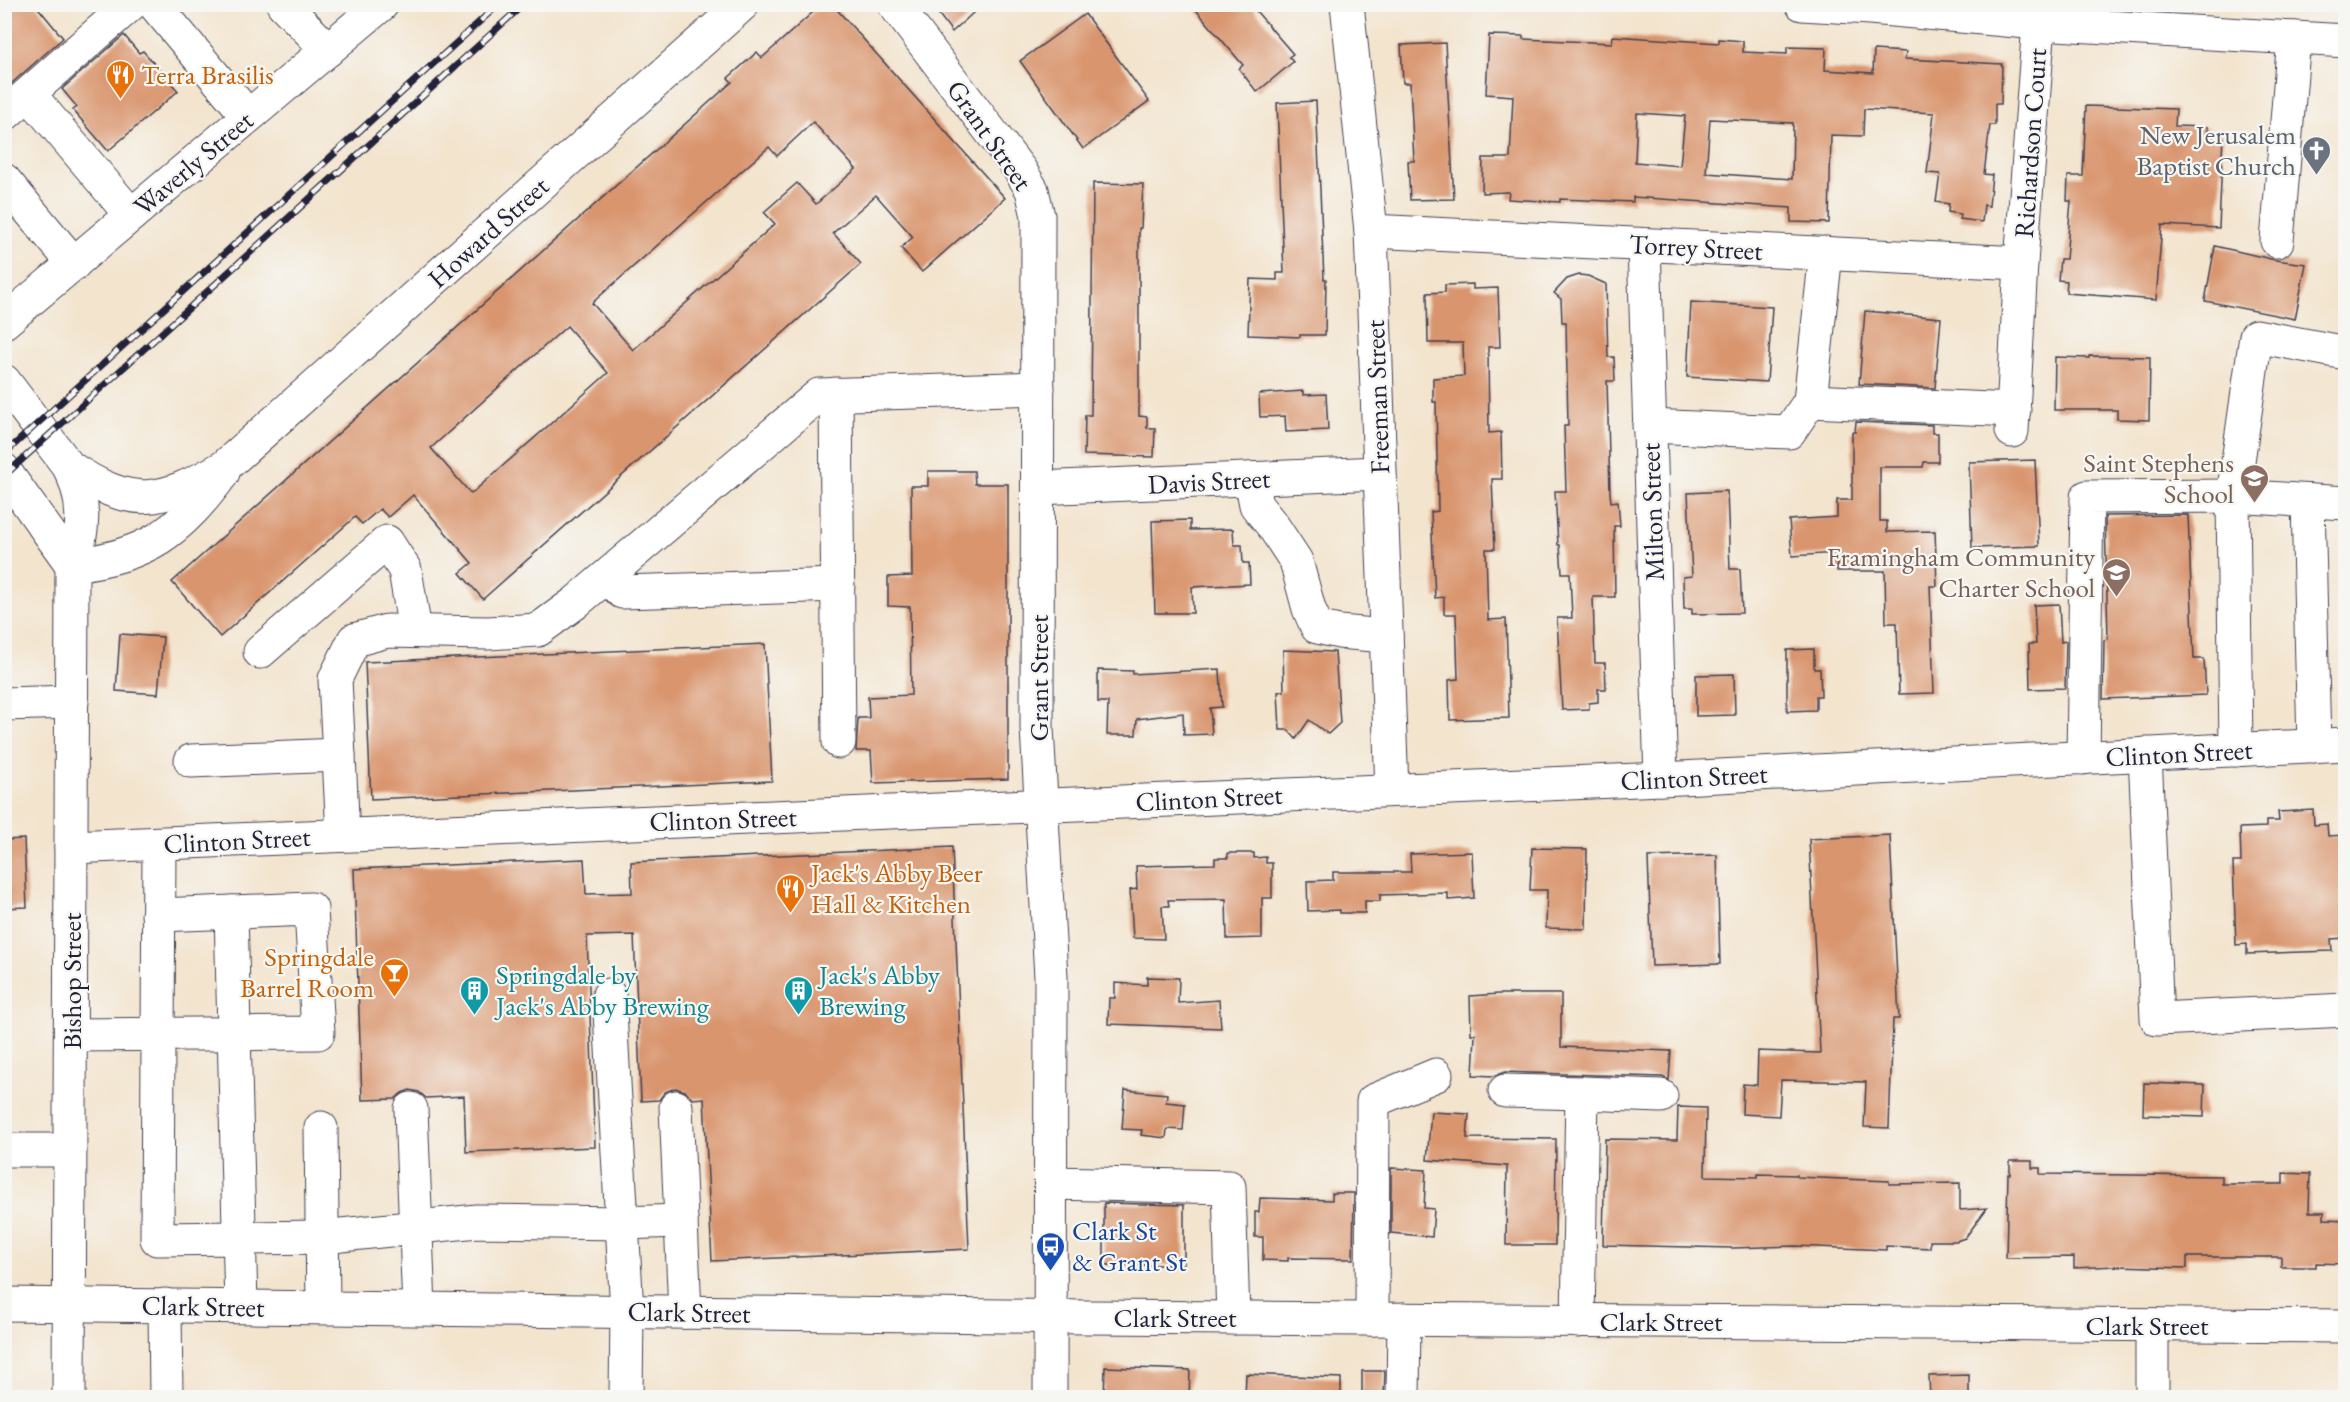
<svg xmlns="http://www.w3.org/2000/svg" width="2350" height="1402" viewBox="0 0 2350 1402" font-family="'EB Garamond',serif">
	<rect width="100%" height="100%" fill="#f6f6f2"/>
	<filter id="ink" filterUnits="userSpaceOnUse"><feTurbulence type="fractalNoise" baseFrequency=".0167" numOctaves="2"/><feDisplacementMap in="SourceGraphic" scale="12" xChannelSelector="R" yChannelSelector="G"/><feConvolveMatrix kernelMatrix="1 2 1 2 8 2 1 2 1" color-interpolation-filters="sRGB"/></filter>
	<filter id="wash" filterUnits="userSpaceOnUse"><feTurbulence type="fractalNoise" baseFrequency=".008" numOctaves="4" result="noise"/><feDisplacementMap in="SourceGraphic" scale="24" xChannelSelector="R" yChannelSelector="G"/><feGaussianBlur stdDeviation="1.35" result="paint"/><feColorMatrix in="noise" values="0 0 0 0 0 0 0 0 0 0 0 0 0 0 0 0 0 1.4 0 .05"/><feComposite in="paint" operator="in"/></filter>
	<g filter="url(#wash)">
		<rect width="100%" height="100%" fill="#f3e4ce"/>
		<g id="blocks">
			<g fill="#d9956e" fill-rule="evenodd">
				<polygon points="4,4 35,4 63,38 4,90"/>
				<path d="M822 4H832L1005 198 922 272 901 248 913 237 876 195 833 233 861 264 483 599 460 573 472 563 413 495 388 517 380 509 362 524 355 517 220 637 172 582 732 82 728 78 757 52 762 58ZM813 122 856 169 816 204 797 183 764 212 775 224 633 350 592 303 769 147 777 156ZM567 326 608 373 471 494 431 448Z"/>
				<polygon points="931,4 983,4 952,32"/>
				<polygon points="1191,4 1250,4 1293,54 1289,57 1293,62 1257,92 1239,69 1243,65"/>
				<polygon points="1085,14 1149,101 1083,149 1020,61"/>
				<polygon points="124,35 139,53 143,51 178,91 108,151 73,110 77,107 62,89"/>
				<path d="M1489 35 1523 36V39L1612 43 1613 36 1719 43V39L1743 41V52L1787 54V47L1826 48 1825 70 1873 73 1874 50 1906 52 1905 59 2002 64 2001 104H1995V125H1990L1984 174 1992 175 1989 206 1984 205 1982 222 1960 219 1961 214 1948 212 1949 204 1936 202 1940 174 1927 173 1934 113 1864 109 1863 136 1831 135 1829 223 1791 222V208L1633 197V202L1560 199V202L1508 199 1509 192 1482 193 1483 158H1510L1513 96 1486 94ZM1637 113 1685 116 1680 166 1635 162ZM1710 119 1793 123 1792 179 1706 173Z"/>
				<polygon points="1445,43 1454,199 1410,200 1408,161 1414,161 1410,83 1403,83 1401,45"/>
				<polygon points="1316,101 1324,279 1326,279 1325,335 1300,335 1300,337 1248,335 1250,279 1277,280 1277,273 1284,273 1277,103"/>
				<polygon points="2086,106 2176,109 2175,126 2208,127 2208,134 2223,135 2219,228 2162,225 2156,300 2066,293 2067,281 2058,280 2060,259 2066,259 2071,201 2067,201 2068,176 2083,176"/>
				<polygon points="1093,183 1143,184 1141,228 1139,228 1139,416 1147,417 1147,428 1155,428 1154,457 1084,455 1085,415 1091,415"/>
				<polygon points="2215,246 2275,260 2306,264 2295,319 2205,301"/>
				<polygon points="1579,275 1588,276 1606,284 1608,357 1614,357 1615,381 1607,381 1610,493 1611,502 1618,501 1620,526 1614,526 1615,597 1593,597 1595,663 1605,663 1606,689 1598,689 1598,702 1589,703 1589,709 1562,710 1557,618 1572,618 1570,573 1562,573 1560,545 1558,545 1555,491 1566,491 1564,426 1568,426 1566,322 1562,322 1561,299 1554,293 1567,279"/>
				<polygon points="1473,284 1473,289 1498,288 1500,347 1488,347 1489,433 1501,432 1502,479 1492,479 1495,549 1486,549 1488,620 1506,619 1509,718 1450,720 1449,680 1458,679 1456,614 1444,614 1444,597 1435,598 1431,512 1438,511 1436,402 1433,402 1433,378 1464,376 1463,343 1428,343 1427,293 1445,292 1445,285"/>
				<polygon points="1691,302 1772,307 1767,382 1687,377"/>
				<polygon points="1865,311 1941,318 1935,388 1859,384"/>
				<polygon points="2089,356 2150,357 2149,420 2117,419 2117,410 2054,410 2055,357 2089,358"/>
				<polygon points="1303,391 1303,395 1326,394 1328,430 1286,432 1285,416 1260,417 1259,394"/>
				<polygon points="1856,422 1932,425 1932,433 1938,433 1938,462 1924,462 1923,467 1880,467 1880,521 1887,521 1887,532 1935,531 1937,586 1930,586 1934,693 1899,694 1897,623 1886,623 1885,571 1837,571 1837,553 1792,556 1789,520 1837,517 1837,500 1852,500 1852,432 1855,432"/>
				<polygon points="2035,460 2039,546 1972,548 1969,462"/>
				<polygon points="928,471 974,471 975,484 1008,484 1008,779 873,783 871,751 856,751 858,718 869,718 868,697 911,695 910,607 888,606 888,577 912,576 911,486 928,486"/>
				<polygon points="1727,491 1730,569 1740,569 1742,613 1692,614 1692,609 1684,609 1683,577 1692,576 1688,493"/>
				<polygon points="2188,515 2194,659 2204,659 2206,695 2103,699 2104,640 2108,639 2105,516"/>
				<polygon points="1190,520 1190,530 1233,529 1234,545 1242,545 1243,563 1249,563 1250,584 1192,587 1193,613 1155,613 1152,521"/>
				<polygon points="2059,604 2061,642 2066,641 2065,688 2030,689 2029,644 2036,644 2034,605"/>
				<polygon points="120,634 163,637 158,694 116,691"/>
				<polygon points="765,644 772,781 371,799 365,662"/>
				<polygon points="1814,649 1814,669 1820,669 1821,696 1816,696 1816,710 1787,711 1787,650"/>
				<polygon points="1283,650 1335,652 1340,723 1328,734 1309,720 1296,739 1288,730 1280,730 1278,692 1284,691"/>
				<polygon points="1220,669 1222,707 1210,708 1212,734 1184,735 1183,713 1137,719 1136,735 1107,735 1108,702 1098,702 1098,670 1133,671 1133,674"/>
				<polygon points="1734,674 1735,715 1696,716 1696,675"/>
				<polygon points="2313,810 2314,825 2327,824 2328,836 2346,835 2346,938 2331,939 2332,951 2247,954 2247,944 2236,945 2233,862 2241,862 2240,828 2266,827 2266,821 2279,821 2278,812"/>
				<polygon points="1890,835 1899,1019 1893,1019 1889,1128 1864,1127 1866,1082 1781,1080 1779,1116 1742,1114 1743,1084 1757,1085 1758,1051 1820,1053 1809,839"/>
				<polygon points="24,839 27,907 4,908 4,840"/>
				<polygon points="952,847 969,1249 712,1261 704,1098 692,1099 685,1091 675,1088 665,1092 659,1100 641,1101 634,935 587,936 595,1147 466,1152 464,1096 426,1098 419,1092 410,1090 402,1093 395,1099 362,1100 354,869 584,859 586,894 632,893 631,862"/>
				<polygon points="1532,848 1587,849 1586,929 1546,928 1547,890 1530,890"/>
				<polygon points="1472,852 1474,898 1448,900 1448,893 1380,895 1380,901 1365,901 1365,913 1340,913 1340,910 1308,911 1307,881 1333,880 1333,872 1411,872 1410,854"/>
				<polygon points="1228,853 1254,853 1254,858 1266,857 1266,863 1272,863 1272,898 1262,898 1262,938 1227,939 1226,899 1168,900 1169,906 1162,906 1164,939 1133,938 1130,890 1137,889 1136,866 1215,864 1215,858 1228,858"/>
				<polygon points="1717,855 1720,964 1652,966 1648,857"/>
				<polygon points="1147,977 1179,978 1178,1003 1219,1000 1221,1028 1108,1024 1109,998 1115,998 1115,983 1147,985"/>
				<polygon points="1499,994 1561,994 1561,1047 1671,1051 1669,1080 1662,1077 1505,1072 1494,1076 1473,1075 1475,1034 1471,1034 1470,996"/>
				<polygon points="2144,1083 2205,1085 2204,1117 2143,1115"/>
				<polygon points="1125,1090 1167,1094 1166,1102 1185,1104 1183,1130 1167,1129 1166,1138 1141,1135 1142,1130 1122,1129"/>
				<polygon points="1678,1107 1706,1108 1705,1176 1758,1177 1758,1174 1797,1175 1797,1177 1889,1181 1889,1184 1960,1183 1960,1210 1987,1208 1965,1238 1956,1241 1930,1241 1930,1248 1886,1246 1886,1250 1795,1246 1733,1248 1603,1245 1605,1139 1677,1140"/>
				<polygon points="1431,1112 1469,1114 1467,1138 1556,1139 1555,1245 1506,1245 1507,1166 1427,1160"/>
				<polygon points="2010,1161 2032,1161 2032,1168 2040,1168 2040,1174 2222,1176 2222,1184 2283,1184 2283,1173 2310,1174 2309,1212 2324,1212 2324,1219 2346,1220 2346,1264 2316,1263 2316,1267 2281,1267 2281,1257 2187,1257 2187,1268 2116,1266 2074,1268 2074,1257 2006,1258 2008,1174 2010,1174"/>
				<polygon points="1391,1168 1426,1170 1424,1208 1434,1209 1432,1237 1391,1233"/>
				<polygon points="1332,1193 1354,1193 1353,1259 1288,1258 1288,1261 1263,1260 1263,1237 1255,1237 1255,1212 1259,1212 1260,1198 1332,1200"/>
				<polygon points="1104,1203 1184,1205 1184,1265 1104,1265"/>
				<polygon points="1105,1367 1190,1370 1189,1398 1104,1398"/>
				<polygon points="1362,1371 1385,1371 1384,1398 1362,1398"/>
				<polygon points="1246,1374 1341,1378 1341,1398 1245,1398"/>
				<polygon points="1969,1375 1969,1398 1930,1398 1929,1376"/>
			</g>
		</g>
	</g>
	<g filter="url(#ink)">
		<use href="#blocks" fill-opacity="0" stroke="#413f51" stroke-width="1.5"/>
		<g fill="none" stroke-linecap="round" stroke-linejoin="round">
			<defs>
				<g id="minor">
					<polyline points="154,4 248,116"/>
					<polyline points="283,4 328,50"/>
					<polyline points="894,4 1020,170 1032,190 1038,216 1037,728 1051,977 1050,1398"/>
					<polyline points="1347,4 1371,231 1392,790"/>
					<polyline points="1802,4 1870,8 2039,23 2346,41"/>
					<polyline points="29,94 131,215"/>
					<polyline points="4,115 131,4"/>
					<polyline points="4,180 74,264"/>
					<polyline points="1371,231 2021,263"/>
					<polyline points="2277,241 2294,38"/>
					<polyline points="1644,245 1661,779"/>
					<path d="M4 381 69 467C86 500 85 531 72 565L69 1398"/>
					<polyline points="836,394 839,742"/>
					<polyline points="1810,401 2014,410"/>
					<polyline points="1649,426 1789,432 1810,401 1826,253"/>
					<polyline points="2012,431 2021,263 2039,23"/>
					<path d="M69 467C133 510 160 503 224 467L743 4"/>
					<polyline points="4,470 72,565"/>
					<polyline points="1251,479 1256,505 1273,526 1296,561 1309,609 1317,627 1339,632 1386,636"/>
					<polyline points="1038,488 1379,473"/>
					<polyline points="2308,501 2314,746"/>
					<path d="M72 565C148 556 178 533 223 473"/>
					<polyline points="606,577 622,592 838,585"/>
					<polyline points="260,652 387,542 405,570 415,631"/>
					<polyline points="4,704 72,702"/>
					<polyline points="2236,750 2233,496 2256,336 2346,353"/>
					<polyline points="2145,754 2157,1019 2346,1010"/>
					<polyline points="2083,758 2087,497 2233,496 2346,503"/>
					<polyline points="191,761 339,755"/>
					<polyline points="343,835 335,679 354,640 387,631 488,633 538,630 575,603 819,395 1038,388"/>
					<polyline points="159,844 157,1239 322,1237 477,1221 622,1223 681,1221"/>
					<polyline points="71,847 1661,779 2346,744"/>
					<polyline points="231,912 241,1306"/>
					<polyline points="609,995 627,1311 626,1398"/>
					<polyline points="71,1035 318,1033 311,909 158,915"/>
					<polyline points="1505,1091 1582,1093"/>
					<polyline points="676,1107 685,1312"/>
					<polyline points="411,1109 419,1308"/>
					<polyline points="321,1128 323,1307"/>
					<polyline points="4,1150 70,1150"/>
					<polyline points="1051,1183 1229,1187 1233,1318"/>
					<polyline points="4,1304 1088,1317 2346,1326"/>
					<polyline points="165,1305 166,1398"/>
					<polyline points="1372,1319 1373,1101 1436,1075"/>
					<polyline points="1578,1321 1582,1093 1661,1096"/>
					<polyline points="2152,1325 2152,1398"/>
					<polyline points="1403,1398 1404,1319"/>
				</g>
				<polyline id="major" points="4,322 382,4"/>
			</defs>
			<use href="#minor" stroke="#413f51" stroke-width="35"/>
			<use href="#major" stroke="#413f51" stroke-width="35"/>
			<use href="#minor" stroke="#fff" stroke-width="33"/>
			<use href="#major" stroke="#fff" stroke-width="33"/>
			<defs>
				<g id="rail">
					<polyline points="4,454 499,4"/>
					<polyline points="4,476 524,4"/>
				</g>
			</defs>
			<use href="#rail" stroke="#22223b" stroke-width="7"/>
			<use href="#rail" stroke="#f6f6f2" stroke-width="4.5" stroke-dasharray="14" stroke-linecap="butt"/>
		</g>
	</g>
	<defs>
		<symbol id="restaurant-pin" viewBox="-11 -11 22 30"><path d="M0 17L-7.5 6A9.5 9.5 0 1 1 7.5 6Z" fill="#e8710a" stroke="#f6f6f2"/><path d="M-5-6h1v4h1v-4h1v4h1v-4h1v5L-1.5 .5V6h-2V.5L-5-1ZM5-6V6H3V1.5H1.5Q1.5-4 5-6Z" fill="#fff"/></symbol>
		<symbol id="church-pin" viewBox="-11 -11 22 30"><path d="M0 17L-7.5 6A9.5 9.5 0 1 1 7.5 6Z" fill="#6b7280" stroke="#f6f6f2"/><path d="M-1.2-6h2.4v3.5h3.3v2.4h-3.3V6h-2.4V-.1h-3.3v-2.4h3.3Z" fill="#fff"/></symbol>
		<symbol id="school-pin" viewBox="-11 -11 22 30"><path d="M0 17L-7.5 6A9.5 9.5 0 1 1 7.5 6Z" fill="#8d6e63" stroke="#f6f6f2"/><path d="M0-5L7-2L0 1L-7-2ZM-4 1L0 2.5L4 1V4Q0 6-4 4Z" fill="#fff"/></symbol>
		<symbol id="bar-pin" viewBox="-11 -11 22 30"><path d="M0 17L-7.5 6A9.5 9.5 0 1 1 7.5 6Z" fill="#e8710a" stroke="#f6f6f2"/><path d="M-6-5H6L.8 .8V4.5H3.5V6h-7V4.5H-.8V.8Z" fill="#fff"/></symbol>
		<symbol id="building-pin" viewBox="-11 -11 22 30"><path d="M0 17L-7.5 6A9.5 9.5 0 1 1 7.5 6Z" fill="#0f9aa8" stroke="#f6f6f2"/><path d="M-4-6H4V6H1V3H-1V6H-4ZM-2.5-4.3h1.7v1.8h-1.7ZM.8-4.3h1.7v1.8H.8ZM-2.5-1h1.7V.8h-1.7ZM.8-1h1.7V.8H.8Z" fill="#fff"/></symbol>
		<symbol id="bus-pin" viewBox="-11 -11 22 30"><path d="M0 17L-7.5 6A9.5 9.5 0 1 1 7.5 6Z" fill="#1a4fb4" stroke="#f6f6f2"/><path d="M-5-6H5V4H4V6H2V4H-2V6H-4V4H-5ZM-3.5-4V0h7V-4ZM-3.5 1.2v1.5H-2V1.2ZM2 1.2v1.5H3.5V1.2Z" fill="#fff"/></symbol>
	</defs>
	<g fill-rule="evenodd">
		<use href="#restaurant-pin" x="104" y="58" width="33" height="45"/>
		<use href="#church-pin" x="2300" y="134" width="33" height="45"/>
		<use href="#school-pin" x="2238" y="462" width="33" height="45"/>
		<use href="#school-pin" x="2100" y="556" width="33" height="45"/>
		<use href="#restaurant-pin" x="774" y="872" width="33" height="45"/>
		<use href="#bar-pin" x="378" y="956" width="33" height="45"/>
		<use href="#building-pin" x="458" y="974" width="33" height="45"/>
		<use href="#building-pin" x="782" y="974" width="33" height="45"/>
		<use href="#bus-pin" x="1034" y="1230" width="33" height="45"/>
	</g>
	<g text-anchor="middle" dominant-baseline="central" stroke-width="4.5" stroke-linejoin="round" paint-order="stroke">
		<g font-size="27" fill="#c56008" stroke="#f6f6f2" text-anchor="start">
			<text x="141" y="74">Terra Brasilis</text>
			<text x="811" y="872">Jack's Abby Beer<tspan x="811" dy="31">Hall &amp; Kitchen</tspan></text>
			<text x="374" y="956" text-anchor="end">Springdale<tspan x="374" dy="31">Barrel Room</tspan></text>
		</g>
		<g font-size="27" fill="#5b616d" stroke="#f6f6f2" text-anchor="end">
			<text x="2296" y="134">New Jerusalem<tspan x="2296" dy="31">Baptist Church</tspan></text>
		</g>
		<g font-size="27" fill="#22223b" stroke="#f6f6f2">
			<text transform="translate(990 135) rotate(55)">Grant Street</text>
			<text transform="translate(2030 143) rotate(-86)">Richardson Court</text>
			<text transform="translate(193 163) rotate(-40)">Waverly Street</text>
			<text transform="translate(488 232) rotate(-42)">Howard Street</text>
			<text transform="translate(1696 247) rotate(3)">Torrey Street</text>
			<text transform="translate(1377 397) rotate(-92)">Freeman Street</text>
			<text transform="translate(1209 481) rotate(-3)">Davis Street</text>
			<text transform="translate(1652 512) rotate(-92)">Milton Street</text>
			<text transform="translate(1038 678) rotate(-90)">Grant Street</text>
			<text transform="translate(2179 753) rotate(-3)">Clinton Street</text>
			<text transform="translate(1694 777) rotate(-3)">Clinton Street</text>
			<text transform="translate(1209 798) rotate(-3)">Clinton Street</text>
			<text transform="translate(723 819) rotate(-2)">Clinton Street</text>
			<text transform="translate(237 840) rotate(-3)">Clinton Street</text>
			<text transform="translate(71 981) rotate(-90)">Bishop Street</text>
			<text transform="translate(203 1306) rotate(1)">Clark Street</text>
			<text transform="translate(689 1312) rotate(1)">Clark Street</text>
			<text x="1175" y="1317">Clark Street</text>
			<text x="1661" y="1321">Clark Street</text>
			<text x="2147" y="1325">Clark Street</text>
		</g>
		<g font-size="27" fill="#785e54" stroke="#f6f6f2" text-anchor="end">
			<text x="2234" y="462">Saint Stephens<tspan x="2234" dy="31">School</tspan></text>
			<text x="2095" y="556">Framingham Community<tspan x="2095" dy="31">Charter School</tspan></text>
		</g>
		<g font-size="27" fill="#0d838f" stroke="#f6f6f2" text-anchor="start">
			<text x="496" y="974">Springdale by<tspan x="496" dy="31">Jack's Abby Brewing</tspan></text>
			<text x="819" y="974">Jack's Abby<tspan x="819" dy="31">Brewing</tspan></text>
		</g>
		<g font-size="27" fill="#164399" stroke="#f6f6f2" text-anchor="start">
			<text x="1072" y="1230">Clark St<tspan x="1072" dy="31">&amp; Grant St</tspan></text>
		</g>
	</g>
	<rect width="2350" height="1402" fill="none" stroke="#f6f6f2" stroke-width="24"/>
</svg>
